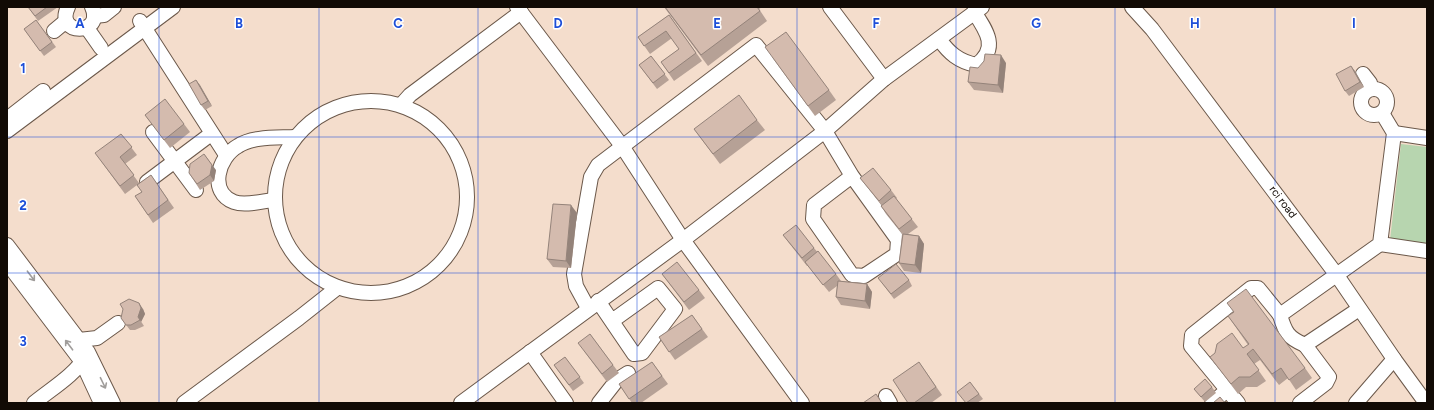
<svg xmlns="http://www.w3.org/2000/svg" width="1434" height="410" viewBox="0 0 1434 410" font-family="Figtree,sans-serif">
	<rect width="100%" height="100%" fill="#f4ddcc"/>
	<polygon fill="#b7d5af" points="1401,144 1427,147 1427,244 1390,240"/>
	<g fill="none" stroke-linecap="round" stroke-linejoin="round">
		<defs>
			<g id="minor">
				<path d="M68 7C54 36 105 36 92 7"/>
				<polyline points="517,7 622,146 683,240 802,403"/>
				<polyline points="830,7 884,79"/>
				<polyline points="1132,7 1152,29 1336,274 1394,359 1426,403"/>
				<polyline points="94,16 104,15 114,7"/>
				<polyline points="140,21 226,155"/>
				<polyline points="87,28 101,48"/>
				<polyline points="54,31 66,21"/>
				<path d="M939 39C949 53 958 61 976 65 999 49 987 31 974 12"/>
				<polyline points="1363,74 1370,83 1371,89"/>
				<circle cx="1374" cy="102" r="13"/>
				<circle cx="371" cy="197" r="96"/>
				<polyline points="401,105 410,95 521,12"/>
				<polyline points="7,119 43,91"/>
				<polyline points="7,131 173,7"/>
				<polyline points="153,132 196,190"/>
				<polyline points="1394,133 1427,138"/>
				<polyline points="147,182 211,134"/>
				<path d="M274 200C263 201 245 206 234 202 208 192 218 157 238 146 253 136 277 138 295 137"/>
				<polyline points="1380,244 1427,251"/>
				<polyline points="7,245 88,352 113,403"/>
				<polyline points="7,263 82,362 101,403"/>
				<polyline points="598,301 634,354 642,353 675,309 658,288 612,321"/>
				<polyline points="588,308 576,286 574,274 591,177 598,165 756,45 825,131 852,176 898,240 897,254 864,276 852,275 813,219 814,205 852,176"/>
				<path d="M1359 309 1305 345C1288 338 1285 332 1280 315L1380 244 1394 133 1382 113"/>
				<polyline points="79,340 97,338 118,323"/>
				<polyline points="530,352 566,403"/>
				<polyline points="886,396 890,403"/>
				<path d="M34 403C51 389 75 375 86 356"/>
				<polyline points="184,403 299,318 337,288"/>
				<polyline points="461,403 683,240 825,131 884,79 982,7"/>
				<polyline points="599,403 617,380 628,373"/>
				<polyline points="1212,403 1227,390"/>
				<polyline points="1238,403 1191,346 1192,335 1251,288 1258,288 1280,315"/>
				<polyline points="1300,403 1326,383 1329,377 1305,345"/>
				<polyline points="1356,403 1394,359"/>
			</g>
		</defs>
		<use href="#minor" stroke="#6b584a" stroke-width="16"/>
		<use href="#minor" stroke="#fff" stroke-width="14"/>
	</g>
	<g fill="#b6a196">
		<polygon points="28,7 58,7 38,21"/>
		<polygon points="664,7 762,7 759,9 767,21 708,66"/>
		<polygon points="669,15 702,61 674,81 661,62 679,49 672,38 650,54 638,37"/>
		<polygon points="36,20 56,47 44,56 24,29"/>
		<polygon points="651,56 669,80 657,89 639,65"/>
		<polygon points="772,57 829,90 836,100 815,116"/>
		<polygon points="1006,63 1003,93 974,90 968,82 978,68"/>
		<polygon points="1355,71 1364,87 1349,96 1345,91"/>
		<polygon points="196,80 212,106 205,110 201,105"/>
		<polygon points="145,115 184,124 190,132 170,148"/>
		<polygon points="757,120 765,130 720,164 694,129"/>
		<polygon points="121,134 137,155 125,164 139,183 151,175 174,208 153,223 135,196 142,192 137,185 125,194 101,161"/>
		<polygon points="216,170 214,181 200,190 189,173"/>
		<polygon points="860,178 891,190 897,198 896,199 918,227 908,234 919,236 924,244 921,273 904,271 899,263 902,234 886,214 881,206 882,206"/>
		<polygon points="577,213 571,268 553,267 547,259"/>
		<polygon points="783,235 814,248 836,274 841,281 867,284 872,292 870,309 841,305 836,297 837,286 829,292 808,266 807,266 789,243"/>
		<polygon points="662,274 699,290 705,298 689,310"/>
		<polygon points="909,280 912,286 894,299 882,283"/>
		<polygon points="1227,303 1305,368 1312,378 1296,390 1288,378 1279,385 1260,360 1254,364 1266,381 1257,387 1246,387 1238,394 1210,357 1215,353 1243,348 1248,345 1228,316 1234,312"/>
		<polygon points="143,309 145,314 141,322 144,326 135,330 130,330 121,318"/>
		<polygon points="692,315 708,337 675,360 659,337"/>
		<polygon points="590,334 619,373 607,382 584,351"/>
		<polygon points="565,357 584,383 573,391 554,365"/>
		<polygon points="652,362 668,384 641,403 632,403 619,384"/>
		<polygon points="919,362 942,395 931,403 908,403"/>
		<polygon points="970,382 983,399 977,403 966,403"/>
		<polygon points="1212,387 1216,393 1205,402 1194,389"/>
	</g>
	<g fill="#94837a">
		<polygon points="1001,55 1006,63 1003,93 998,85"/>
		<polygon points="1351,66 1355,71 1364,87 1360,82"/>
		<polygon points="196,80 200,85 212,106 208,101"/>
		<polygon points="204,154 216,170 214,181 210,175"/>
		<polygon points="571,205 577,213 571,268 566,261"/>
		<polygon points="919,236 924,244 921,273 915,265"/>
		<polygon points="867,284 872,292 870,309 865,301"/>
		<polygon points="139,303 143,309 145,314 141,322 144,326 138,317"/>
	</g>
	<g fill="#d4bbae" stroke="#94837a">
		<polygon points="28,7 47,7 35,16"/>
		<polygon points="665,7 757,7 760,11 701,55"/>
		<polygon points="669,15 696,53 669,73 661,62 679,49 666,31 644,46 638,37"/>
		<polygon points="36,20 52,42 40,51 24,29"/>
		<polygon points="786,32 829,90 808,106 765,47"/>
		<polygon points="985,54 1001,55 998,85 968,82 970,67 978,68 984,61"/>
		<polygon points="651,56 665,74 653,83 639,65"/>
		<polygon points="1351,66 1360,82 1345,91 1336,74"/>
		<polygon points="196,80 208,101 201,105 189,84"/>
		<polygon points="739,95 757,120 713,154 694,129"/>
		<polygon points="165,99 184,124 164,140 145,115"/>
		<polygon points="121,134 132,147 120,157 134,175 120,186 95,153"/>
		<polygon points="204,154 212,165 210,175 197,184 189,173 190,164"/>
		<polygon points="873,168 891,190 879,201 860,178"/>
		<polygon points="151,175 168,200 148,215 135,196 142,192 137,185"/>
		<polygon points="894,196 912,219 899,229 881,206"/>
		<polygon points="553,204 571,205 566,261 547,259"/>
		<polygon points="796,225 814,248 802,258 783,235"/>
		<polygon points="903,234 919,236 915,265 899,263"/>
		<polygon points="818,251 836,274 823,285 805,262"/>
		<polygon points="677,262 699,290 684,302 662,274"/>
		<polygon points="896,264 909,280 891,294 878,278"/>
		<polygon points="838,281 867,284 865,301 836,297"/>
		<polygon points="1246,289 1305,368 1289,380 1281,368 1272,374 1253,349 1247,354 1259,370 1250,377 1239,377 1231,384 1210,357 1215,353 1217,344 1232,333 1243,348 1249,344 1228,316 1234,312 1227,303"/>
		<polygon points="129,299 139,303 141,308 138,317 140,320 131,325 126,325 121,318 123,309 120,304"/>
		<polygon points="692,315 702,329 669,352 659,337"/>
		<polygon points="590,334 613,365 602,374 578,343"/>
		<polygon points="565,357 580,377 569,385 554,365"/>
		<polygon points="652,362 662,376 629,399 619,384"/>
		<polygon points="919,362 936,387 914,403 908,403 893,380"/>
		<polygon points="1205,379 1212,387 1201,397 1194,389"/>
		<polygon points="970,382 979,394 966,403 957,392"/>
		<polygon points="876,394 882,403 863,403"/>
		<polygon points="1220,397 1225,403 1213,403"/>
	</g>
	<defs><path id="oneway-shaft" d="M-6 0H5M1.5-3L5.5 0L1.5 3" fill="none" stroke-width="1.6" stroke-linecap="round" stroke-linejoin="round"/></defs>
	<g stroke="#a09d9b">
		<use href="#oneway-shaft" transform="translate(31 276) rotate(53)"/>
		<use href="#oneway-shaft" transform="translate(69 345) rotate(-127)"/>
		<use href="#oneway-shaft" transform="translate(103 383) rotate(64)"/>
	</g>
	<path fill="none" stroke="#1d4ed8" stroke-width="1" stroke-opacity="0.55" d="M159 7V403M319 7V403M478 7V403M637 7V403M797 7V403M956 7V403M1115 7V403M1275 7V403M7 137H1427M7 273H1427"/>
	<g text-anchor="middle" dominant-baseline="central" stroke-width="3" stroke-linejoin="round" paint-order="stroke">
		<g font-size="11" fill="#110a05" stroke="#fff">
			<text transform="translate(1283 202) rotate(53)">rci road</text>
		</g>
	</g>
	<g font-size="13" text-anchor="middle" font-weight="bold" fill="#1d4ed8" stroke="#fff" stroke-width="3" stroke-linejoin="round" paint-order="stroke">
		<text x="80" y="28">A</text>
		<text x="239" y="28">B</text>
		<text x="398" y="28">C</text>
		<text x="558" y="28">D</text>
		<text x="717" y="28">E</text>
		<text x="876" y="28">F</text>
		<text x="1036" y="28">G</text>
		<text x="1195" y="28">H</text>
		<text x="1354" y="28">I</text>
		<text x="23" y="73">1</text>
		<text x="23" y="210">2</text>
		<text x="23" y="346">3</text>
	</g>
	<rect width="1434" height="410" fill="none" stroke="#110a05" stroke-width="16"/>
</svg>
